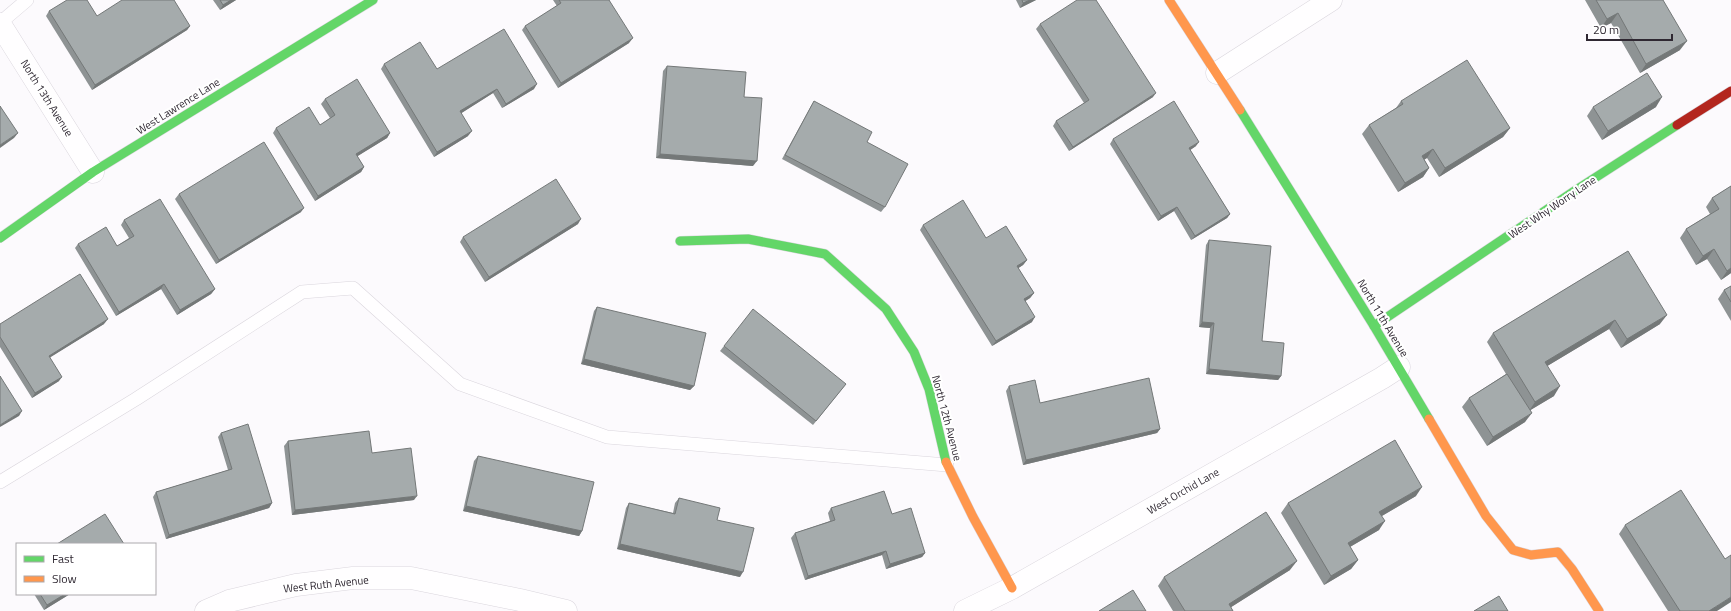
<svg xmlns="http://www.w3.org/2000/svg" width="1731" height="611" viewBox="0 0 1731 611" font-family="'Titillium Web',sans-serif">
	<rect width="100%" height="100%" fill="#fcfafd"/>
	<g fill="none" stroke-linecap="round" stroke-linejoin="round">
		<defs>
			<g id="lane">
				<polyline points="0,23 27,0"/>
				<polyline points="0,482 136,399 302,292 353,288 460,384 607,437 947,465"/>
			</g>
			<g id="street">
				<polyline points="0,24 93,172"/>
				<polyline points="1217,73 1331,0"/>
				<polyline points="206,611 229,601 296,585 353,578 411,578 520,600 566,611"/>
				<polyline points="965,611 1012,588 1382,378 1399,367"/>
			</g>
			<g id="fast">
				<polyline points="1240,110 1374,326 1429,419"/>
				<polyline points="0,238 93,172 373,0"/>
				<polyline points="680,241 748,239 825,254 886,309 914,352 929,389 946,462"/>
				<polyline points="1374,326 1573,192 1677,125"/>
			</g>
			<g id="slow">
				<polyline points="1169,0 1240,110"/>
				<polyline points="1429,419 1486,516 1513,550 1531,555 1558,552 1572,569 1599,611"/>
				<polyline points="946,462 973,517 1012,588"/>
			</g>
			<polyline id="jam" points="1677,125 1731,91"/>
		</defs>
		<use href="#lane" stroke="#dad6dd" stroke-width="14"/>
		<use href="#street" stroke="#dad6dd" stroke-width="23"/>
		<use href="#fast" stroke="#dad6dd" stroke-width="10"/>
		<use href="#slow" stroke="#dad6dd" stroke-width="10"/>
		<use href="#jam" stroke="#dad6dd" stroke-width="10"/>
		<use href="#lane" stroke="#fffeff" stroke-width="13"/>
		<use href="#street" stroke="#fffeff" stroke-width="22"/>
		<use href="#fast" stroke="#63d668" stroke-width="9"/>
		<use href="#slow" stroke="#ff974d" stroke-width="9"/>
		<use href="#jam" stroke="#b3261e" stroke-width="9"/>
	</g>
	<g fill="#8e9394">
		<polygon points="213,0 236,0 220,10"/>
		<polygon points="553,0 609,0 629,43 558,88 522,30 525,26 557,6"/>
		<polygon points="1016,0 1036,0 1020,8"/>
		<polygon points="1585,0 1663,0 1680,50 1640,73 1611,23 1601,28"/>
		<polygon points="49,11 97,16 190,26 187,30 92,90 46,16"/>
		<polygon points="1040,24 1153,97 1069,151 1053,126 1056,121 1084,103 1036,29"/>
		<polygon points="384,64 437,69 534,89 502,108 493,93 461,113 468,136 434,157 381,69"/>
		<polygon points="667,66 744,97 753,166 656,158 663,71"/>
		<polygon points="325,99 390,133 387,138 357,156 364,167 361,172 315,201 273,133 276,128 320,125 330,118 321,104"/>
		<polygon points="814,101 867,142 885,207 881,212 782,159 811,106"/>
		<polygon points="1401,101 1510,128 1503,137 1439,177 1427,158 1424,159 1429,168 1423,177 1398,192 1362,134 1369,125 1396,108"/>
		<polygon points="1593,107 1656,107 1602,140 1587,116"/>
		<polygon points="1113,139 1196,146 1190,150 1230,214 1227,218 1191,240 1174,211 1158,221 1110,144"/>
		<polygon points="1731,186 1731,273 1721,280 1707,259 1696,265 1680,238 1686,229 1710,214 1706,207 1712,198"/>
		<polygon points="179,194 301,212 216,264 175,199"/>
		<polygon points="124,220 215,289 211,294 177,315 161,289 116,316 75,248 78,244 117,246 129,238 121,225"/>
		<polygon points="578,224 485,282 460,242 463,237"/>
		<polygon points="923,225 986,238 1027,260 1023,265 1018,268 1034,293 1030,298 1025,301 1032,322 992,346 920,230"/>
		<polygon points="1209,240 1281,376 1278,380 1206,374 1210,328 1199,327 1206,245"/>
		<polygon points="1628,251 1660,324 1621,348 1609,329 1547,366 1554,396 1530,410 1525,422 1487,446 1462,407 1469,398 1506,374 1487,342 1493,333"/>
		<polygon points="1731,286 1731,321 1718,299 1724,290"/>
		<polygon points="597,307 694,386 690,390 581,364 594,311"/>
		<polygon points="0,324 104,324 50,357 59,381 32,398 0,347"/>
		<polygon points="724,346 846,384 813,425 720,351"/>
		<polygon points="1009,386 1040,403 1160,429 1157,433 1023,465 1006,391"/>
		<polygon points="221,433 272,503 269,508 166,539 153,497 156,492 228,470 218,437"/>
		<polygon points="288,441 414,500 292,515 284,446"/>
		<polygon points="478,456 582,531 579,536 463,511 474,461"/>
		<polygon points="1416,496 1382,516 1379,530 1350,547 1358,560 1351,569 1324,585 1281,513 1288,503"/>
		<polygon points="679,498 717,520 740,577 617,549 626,508 629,503 673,513 675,503"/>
		<polygon points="831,508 892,514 925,553 922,557 886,569 882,555 805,580 791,538 795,533 830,521 828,513"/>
		<polygon points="1625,525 1717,611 1668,611 1619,534"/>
		<polygon points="1290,570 1231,607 1233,611 1173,611 1158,586 1164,577"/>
		<polygon points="34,594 70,594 44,610"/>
	</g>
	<g fill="#747878">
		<polygon points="231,0 236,0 220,10 223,5"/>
		<polygon points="1030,0 1036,0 1020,8 1023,3"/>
		<polygon points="1618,13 1611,23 1601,28 1607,19"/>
		<polygon points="190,26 187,30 92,90 95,85"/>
		<polygon points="633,38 629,43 558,88 561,83"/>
		<polygon points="1687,41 1680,50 1640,73 1646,64"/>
		<polygon points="537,84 534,89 502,108 506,104"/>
		<polygon points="497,89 493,93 457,116 460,111"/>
		<polygon points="1156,93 1153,97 1069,151 1073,147"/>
		<polygon points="1662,97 1656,107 1602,140 1608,131"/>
		<polygon points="1510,128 1503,137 1439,177 1445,168"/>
		<polygon points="472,131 468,136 434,157 437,152"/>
		<polygon points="18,133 14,138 0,148 0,145"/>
		<polygon points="390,133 387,138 353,159 356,154"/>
		<polygon points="1199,142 1196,146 1186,153 1189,148"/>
		<polygon points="1433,149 1427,158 1416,165 1422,156"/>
		<polygon points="660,154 757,161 753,166 656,158"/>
		<polygon points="364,167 361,172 315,201 318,196"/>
		<polygon points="1429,168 1423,177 1398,192 1405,183"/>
		<polygon points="1177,207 1174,211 1158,221 1161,216"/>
		<polygon points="304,208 301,212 216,264 219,260"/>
		<polygon points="1230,214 1227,218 1191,240 1195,236"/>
		<polygon points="581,219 578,224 485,282 489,277"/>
		<polygon points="1714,249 1707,259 1696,265 1703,256"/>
		<polygon points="1027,260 1023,265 1014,271 1017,266"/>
		<polygon points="1731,268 1731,273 1721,280 1727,271"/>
		<polygon points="164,284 161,289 116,316 119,312"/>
		<polygon points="215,289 211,294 177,315 180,310"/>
		<polygon points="1034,293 1030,298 1021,304 1024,299"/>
		<polygon points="1667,315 1660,324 1621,348 1627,339"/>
		<polygon points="1035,317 1032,322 992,346 996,341"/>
		<polygon points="108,319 104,324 46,360 49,356"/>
		<polygon points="1615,320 1609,329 1539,371 1545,362"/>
		<polygon points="1202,322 1214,323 1210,328 1199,327"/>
		<polygon points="584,359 694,386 690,390 581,364"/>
		<polygon points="1209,369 1281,376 1278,380 1206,374"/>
		<polygon points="62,377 59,381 32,398 35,393"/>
		<polygon points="1560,386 1554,396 1529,411 1535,402"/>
		<polygon points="22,411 19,416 0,427 0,425"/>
		<polygon points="1532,413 1525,422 1487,446 1493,437"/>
		<polygon points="1160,429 1157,433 1023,465 1026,460"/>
		<polygon points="1422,487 1416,496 1373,521 1379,512"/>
		<polygon points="417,496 414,500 292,515 295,510"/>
		<polygon points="272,503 269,508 166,539 169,535"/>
		<polygon points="466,506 582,531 579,536 463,511"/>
		<polygon points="1385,521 1379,530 1341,552 1348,543"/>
		<polygon points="620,544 743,572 740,577 617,549"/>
		<polygon points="886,551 882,555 805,580 808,576"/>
		<polygon points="925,553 922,557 886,569 890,564"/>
		<polygon points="1358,560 1351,569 1324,585 1331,576"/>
		<polygon points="1297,561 1290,570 1225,611 1229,604"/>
		<polygon points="65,594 70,594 44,610 47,605"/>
		<polygon points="1731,597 1731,602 1717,611 1709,611"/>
	</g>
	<g fill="#a5abac" stroke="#747878">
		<polygon points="67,0 87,0 97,16 122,0 174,0 190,26 95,85 49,11"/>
		<polygon points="220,0 231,0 223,5"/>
		<polygon points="559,0 609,0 633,38 561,83 525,26 561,3"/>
		<polygon points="1022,0 1030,0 1023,3"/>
		<polygon points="1077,0 1096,0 1156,93 1073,147 1056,121 1089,100 1040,24"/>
		<polygon points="1596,0 1663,0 1687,41 1646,64 1618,13 1607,19"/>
		<polygon points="504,29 537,84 506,104 497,89 460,111 472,131 437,152 384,64 420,42 437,69"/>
		<polygon points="1467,60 1510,128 1445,168 1433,149 1422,156 1429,168 1405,183 1369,125 1403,104 1401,101"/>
		<polygon points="667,66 746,72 744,97 762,98 757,161 660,154"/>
		<polygon points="1647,73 1662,97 1608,131 1593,107"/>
		<polygon points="357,79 390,133 356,154 364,167 318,196 276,128 309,107 320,125 335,115 325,99"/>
		<polygon points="814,101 872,132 867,142 908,164 885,207 785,155"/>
		<polygon points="1174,101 1199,142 1189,148 1230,214 1195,236 1177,207 1161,216 1113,139"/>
		<polygon points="0,106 18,133 0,145"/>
		<polygon points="264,142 304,208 219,260 179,194"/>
		<polygon points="556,179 581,219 489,277 463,237"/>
		<polygon points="1731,186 1731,268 1727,271 1714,249 1703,256 1686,229 1719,209 1712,198"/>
		<polygon points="160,199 215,289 180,310 164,284 119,312 78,244 106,227 117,246 134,236 124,220"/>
		<polygon points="963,200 986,238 1006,226 1027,260 1017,266 1034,293 1024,299 1035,317 996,341 923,225"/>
		<polygon points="1209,240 1271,246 1262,341 1284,343 1281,376 1209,369 1214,323 1202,322"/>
		<polygon points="1628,251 1667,315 1627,339 1615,320 1545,362 1560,386 1535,402 1493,333"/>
		<polygon points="80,274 108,319 49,356 62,377 35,393 0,337 0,324"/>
		<polygon points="1731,286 1731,302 1724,290"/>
		<polygon points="597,307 706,333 694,386 584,359"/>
		<polygon points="753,309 846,384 816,421 724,346"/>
		<polygon points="1507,374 1532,413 1493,437 1469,398"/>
		<polygon points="0,376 22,411 0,425"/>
		<polygon points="1149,378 1160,429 1026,460 1009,386 1035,380 1040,403"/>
		<polygon points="248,424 272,503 169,535 156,492 232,469 221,433"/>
		<polygon points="369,431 372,453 411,448 417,496 295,510 288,441"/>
		<polygon points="1395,440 1422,487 1379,512 1385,521 1348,543 1358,560 1331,576 1288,503"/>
		<polygon points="478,456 594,482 582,531 466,506"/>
		<polygon points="1681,490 1725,559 1731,555 1731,597 1709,611 1680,611 1625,525"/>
		<polygon points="884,491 892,514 911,508 925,553 890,564 886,551 808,576 795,533 835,520 831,508"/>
		<polygon points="679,498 720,508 717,520 754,528 743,572 620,544 629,503 675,514"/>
		<polygon points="1266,512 1297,561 1229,604 1233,611 1185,611 1164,577"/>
		<polygon points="105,514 124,544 57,544"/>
		<polygon points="1133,590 1146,611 1099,611"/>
		<polygon points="40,594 65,594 47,605"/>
		<polygon points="1499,596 1508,611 1474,611"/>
	</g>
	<g text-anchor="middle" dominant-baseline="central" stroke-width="4" stroke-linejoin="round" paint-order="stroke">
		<g font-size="11" fill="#2f2832" stroke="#fff">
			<text transform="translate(47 98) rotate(58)">North 13th Avenue</text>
			<text transform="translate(178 106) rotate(-32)">West Lawrence Lane</text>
			<text transform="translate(1552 207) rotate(-34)">West Why Worry Lane</text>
			<text transform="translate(1383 318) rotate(59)">North 11th Avenue</text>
			<text transform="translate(947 418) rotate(75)">North 12th Avenue</text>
			<text transform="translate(1183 491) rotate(-30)">West Orchid Lane</text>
			<text transform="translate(326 584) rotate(-6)">West Ruth Avenue</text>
		</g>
	</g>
	<rect x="16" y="543" width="140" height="52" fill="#ffffff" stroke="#aca9ad"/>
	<rect x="24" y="556" width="20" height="6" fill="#63d668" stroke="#aca9ad"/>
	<text x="52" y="563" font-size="12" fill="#2f2832">Fast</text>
	<rect x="24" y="576" width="20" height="6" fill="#ff974d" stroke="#aca9ad"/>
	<text x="52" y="583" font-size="12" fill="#2f2832">Slow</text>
	<path d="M1587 34v6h85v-6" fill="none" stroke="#2f2832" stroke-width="2"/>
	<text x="1593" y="34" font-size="12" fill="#2f2832" stroke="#ffffff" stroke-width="3" paint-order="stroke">20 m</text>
</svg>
